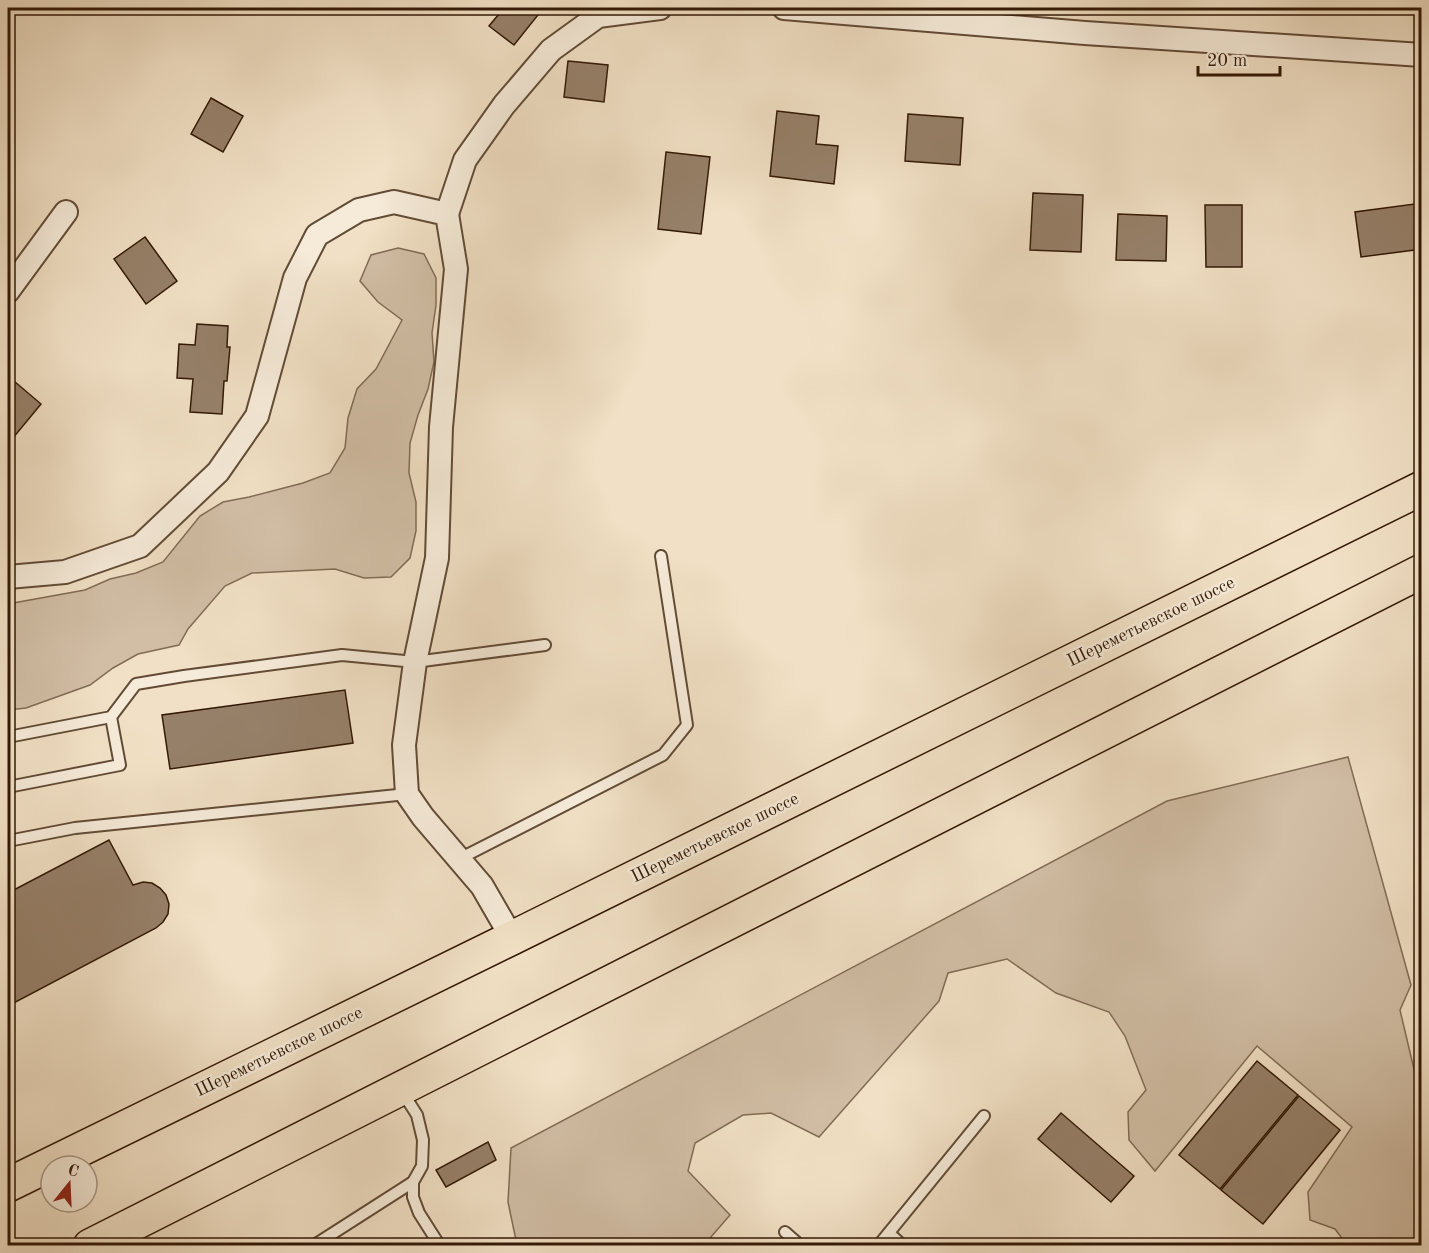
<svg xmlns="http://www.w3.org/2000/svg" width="1429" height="1253" viewBox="0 0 1429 1253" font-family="'Old Standard TT',serif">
	<rect width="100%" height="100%" fill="#f1e0c5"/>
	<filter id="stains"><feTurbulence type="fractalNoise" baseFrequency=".00333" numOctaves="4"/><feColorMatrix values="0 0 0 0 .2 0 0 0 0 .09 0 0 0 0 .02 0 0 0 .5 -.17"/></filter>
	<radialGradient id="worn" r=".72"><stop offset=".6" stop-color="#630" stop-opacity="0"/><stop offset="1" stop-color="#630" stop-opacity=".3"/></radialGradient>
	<g fill="#d1bea5" stroke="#826c56" stroke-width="1.5">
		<polygon points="398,248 424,254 436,278 436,305 432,333 434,362 428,389 418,415 410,443 409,473 416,502 416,531 410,558 391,577 364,578 335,569 252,573 225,586 188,629 179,645 138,654 113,668 90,685 26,708 8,710 8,604 85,590 110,579 136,573 163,562 200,516 223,502 249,497 303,483 330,473 345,448 348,418 357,389 376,369 402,320 378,302 360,281 371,255"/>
		<polygon points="1348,757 1411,985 1400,1010 1421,1099 1421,1245 1347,1245 1335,1229 1310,1220 1308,1192 1352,1127 1257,1046 1155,1171 1129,1140 1128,1112 1146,1090 1125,1036 1109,1012 1056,993 1007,959 948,973 939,1001 819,1137 771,1113 743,1115 695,1143 688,1171 730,1215 704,1245 517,1245 508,1202 511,1148 1167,801"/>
	</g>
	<g fill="#968069" stroke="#331906" stroke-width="1.5">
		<polygon points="504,8 529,8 538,15 514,45 489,26"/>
		<polygon points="568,61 608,65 604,102 564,97"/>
		<polygon points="211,98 243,116 223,152 191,134"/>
		<polygon points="777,111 819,116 816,144 838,146 834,184 770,176"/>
		<polygon points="908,114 963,118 960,165 905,161"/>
		<polygon points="666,152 710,157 701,234 658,229"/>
		<polygon points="1033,193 1083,195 1081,252 1030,250"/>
		<polygon points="1422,203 1422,249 1361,257 1355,212"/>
		<polygon points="1205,205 1242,205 1242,267 1206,267"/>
		<polygon points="1118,214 1167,216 1166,261 1116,260"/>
		<polygon points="145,237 177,281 146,304 114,259"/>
		<polygon points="197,324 228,326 227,347 230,347 227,381 224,381 222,414 190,412 193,379 177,378 179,344 195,345"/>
		<polygon points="8,376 41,404 8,444"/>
		<polygon points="345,690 353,743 170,769 162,715"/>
		<polygon points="109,840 133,885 143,882 152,883 160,888 166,895 169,904 168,914 163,922 156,928 8,1006 8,893"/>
		<polygon points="1257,1061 1298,1095 1220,1189 1179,1155"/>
		<polygon points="1299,1096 1340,1130 1263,1224 1221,1190"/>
		<polygon points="1061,1113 1134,1176 1111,1202 1038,1139"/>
		<polygon points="488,1142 496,1160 446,1187 436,1170"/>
	</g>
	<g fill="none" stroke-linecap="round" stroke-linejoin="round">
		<defs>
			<g id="service">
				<polyline points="8,737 111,717 136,684 184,676 342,655 415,662 545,645"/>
				<polyline points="8,787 120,765 111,717"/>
				<polyline points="8,841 75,828 407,794"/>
				<polyline points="459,859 663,755 687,725 661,556"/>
				<polyline points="403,1093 417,1115 423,1140 422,1166 413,1182 413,1197 419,1213 440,1246"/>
				<polyline points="785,1232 801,1246"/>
				<polyline points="889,1233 903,1246"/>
				<polyline points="313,1246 413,1182"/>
				<polyline points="878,1246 984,1116"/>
			</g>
			<g id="minor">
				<polyline points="784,8 1085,33 1422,55"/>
				<polyline points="447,214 465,160 504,105 551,50 598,16 660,8"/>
				<polyline points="8,291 66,212"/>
				<polyline points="8,577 65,572 140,546 218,472 257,416 295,278 317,235 359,210 394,202 447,214 456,269 441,427 437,558 415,662 404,745 407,794 423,817 482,886 512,938"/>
			</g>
			<g id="primary">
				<polyline points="8,1185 512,938 1422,488"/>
				<path d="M90 1246C535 1024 977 795 1422 571"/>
			</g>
		</defs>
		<use href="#service" stroke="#624b36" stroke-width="14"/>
		<use href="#minor" stroke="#624b36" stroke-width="26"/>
		<use href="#primary" stroke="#331906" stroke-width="36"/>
		<use href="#service" stroke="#f6ebd9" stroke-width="10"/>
		<use href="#minor" stroke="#f6ebd9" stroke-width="22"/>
		<use href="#primary" stroke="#f1e0c5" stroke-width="33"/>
	</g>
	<g text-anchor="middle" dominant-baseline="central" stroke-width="5" stroke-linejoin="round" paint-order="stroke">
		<g font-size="18" fill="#331906" stroke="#f6ebd9">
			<text transform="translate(1151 622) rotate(-26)">Шереметьевское шоссе</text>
			<text transform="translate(715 838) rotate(-26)">Шереметьевское шоссе</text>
			<text transform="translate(279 1052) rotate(-26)">Шереметьевское шоссе</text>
		</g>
	</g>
	<rect width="1429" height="1253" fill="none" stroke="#f1e0c5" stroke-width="30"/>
	<rect x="9" y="9" width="1411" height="1235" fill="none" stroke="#331906" stroke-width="3"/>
	<rect x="15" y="15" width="1399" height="1223" fill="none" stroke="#331906" stroke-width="1.5"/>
	<g transform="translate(69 1184) rotate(18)"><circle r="28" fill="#f6ebd9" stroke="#a89785" stroke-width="1.5"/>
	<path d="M0-4.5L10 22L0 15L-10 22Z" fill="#8f2418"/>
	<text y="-9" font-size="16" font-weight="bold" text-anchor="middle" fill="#331906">С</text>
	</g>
	<path d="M1198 66v9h82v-9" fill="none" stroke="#331906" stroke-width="3"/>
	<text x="1207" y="66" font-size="18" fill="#331906" stroke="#f6ebd9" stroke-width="4.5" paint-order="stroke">20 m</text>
	<rect width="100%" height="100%" filter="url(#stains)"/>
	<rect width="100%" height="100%" fill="url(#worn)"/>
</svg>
